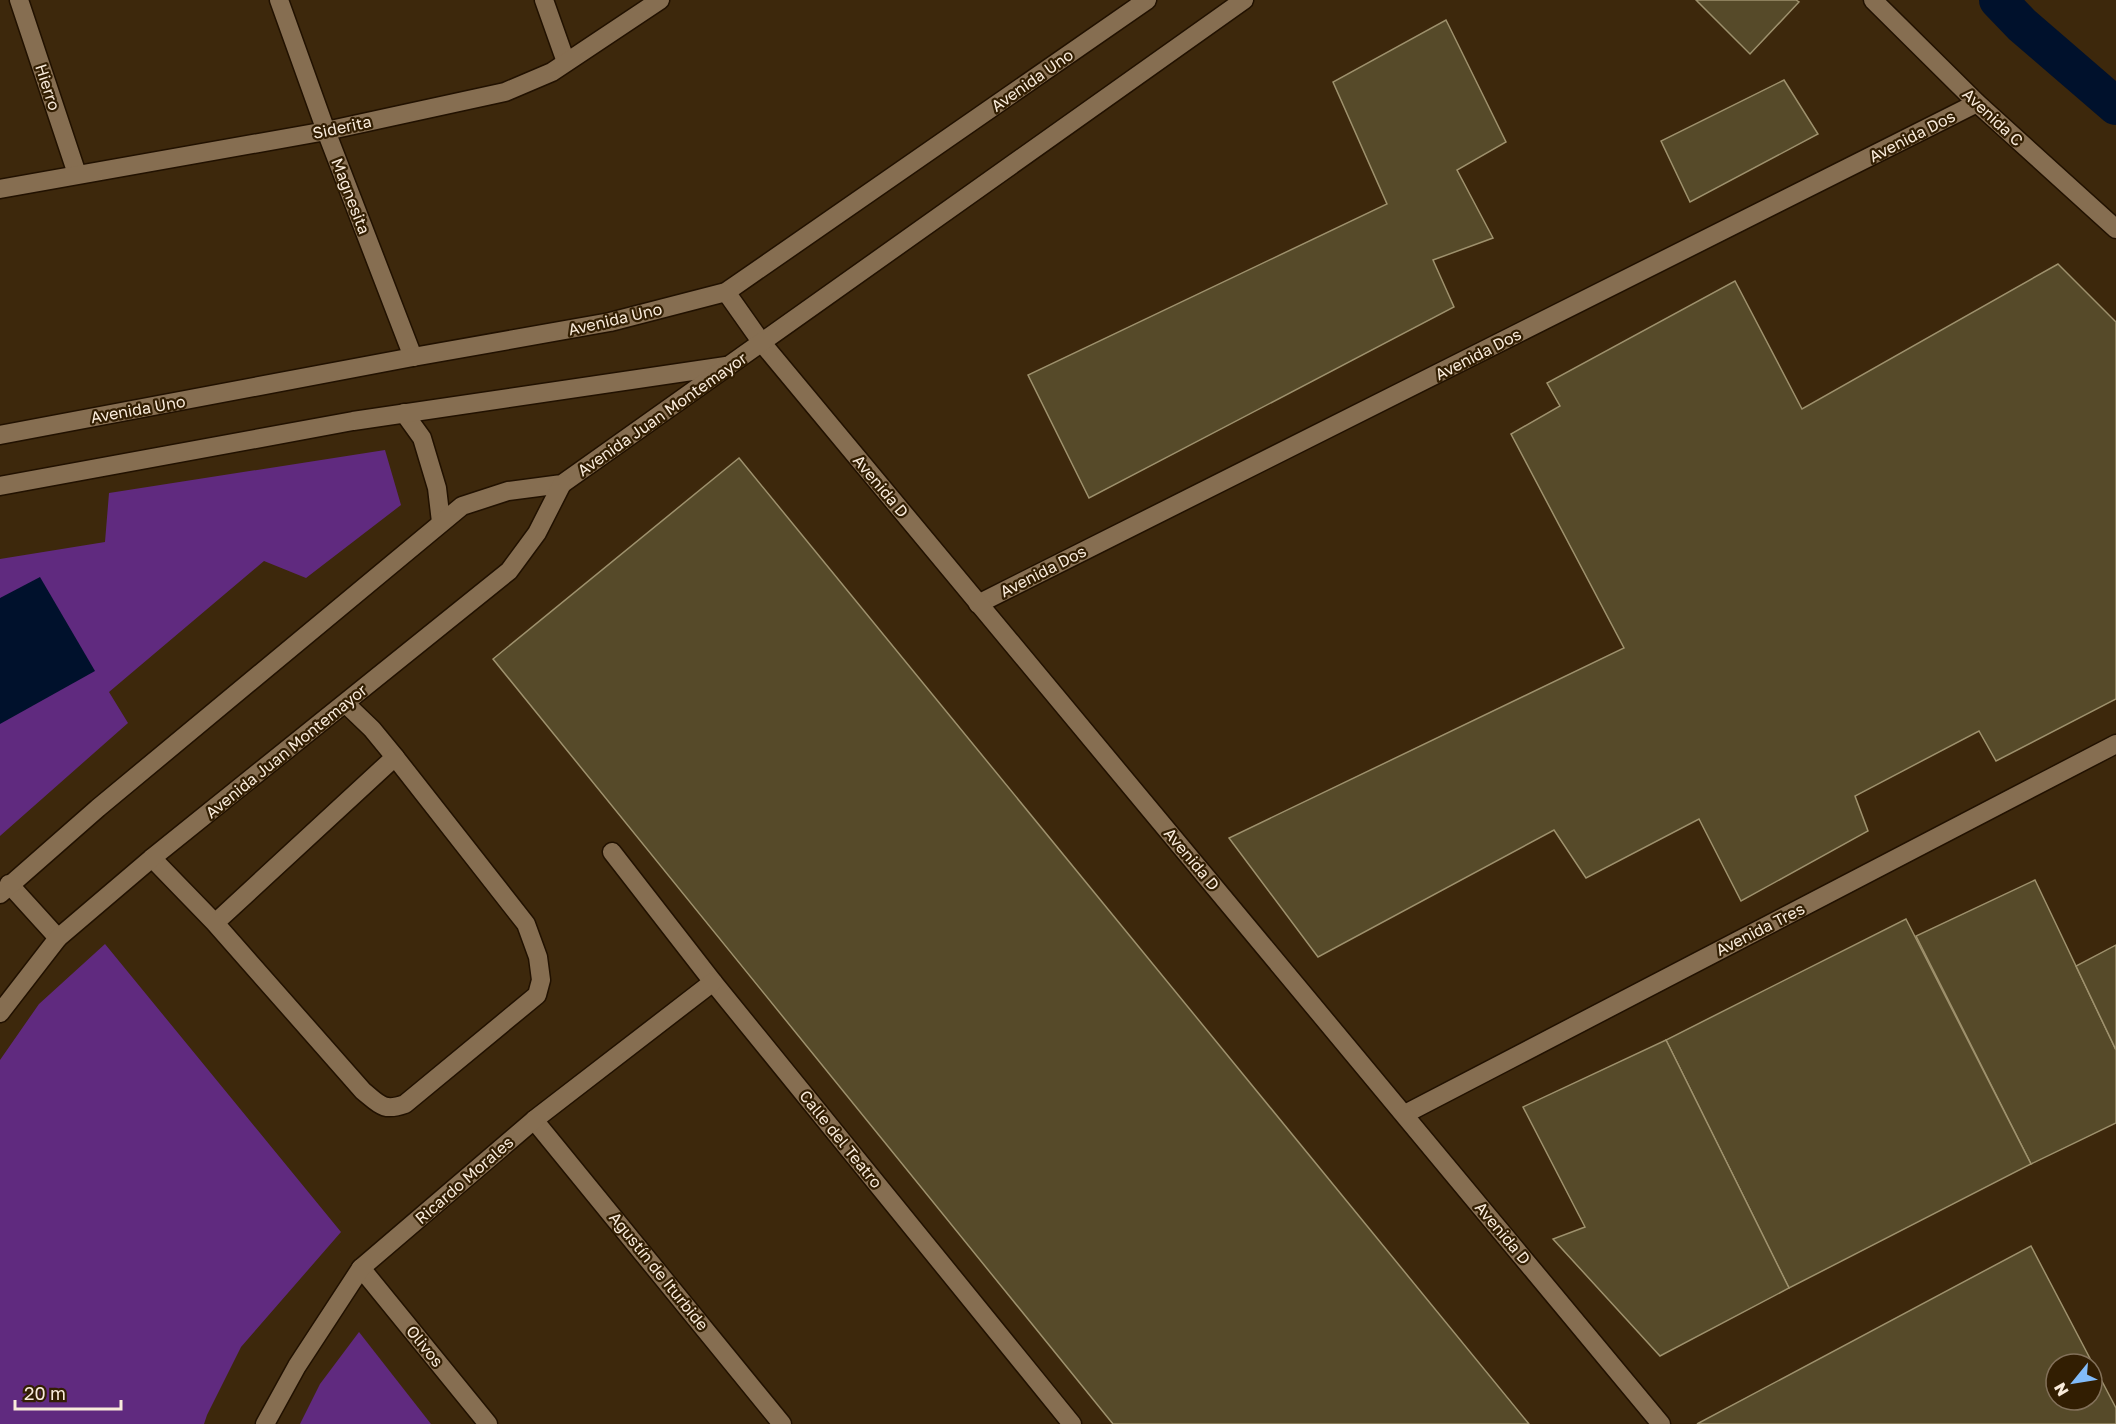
<svg xmlns="http://www.w3.org/2000/svg" width="2116" height="1424" viewBox="0 0 2116 1424" font-family="'Golos Text',sans-serif">
	<rect width="100%" height="100%" fill="#3d280c"/>
	<g fill="#602a7f">
		<polygon points="385,450 401,505 306,578 264,561 109,692 128,723 0,836 0,559 105,542 109,493"/>
		<polygon points="105,944 341,1232 241,1347 207,1415 204,1424 0,1424 0,1060 39,1004"/>
		<polygon points="359,1332 431,1424 300,1424 320,1384"/>
	</g>
	<polygon fill="#00112c" points="40,577 95,671 0,724 0,598"/>
	<g fill="none" stroke-linecap="round" stroke-linejoin="round">
		<polyline stroke="#00112c" stroke-width="38" points="1998,0 2022,25 2116,106"/>
	</g>
	<g fill="#564a29" stroke="#9e916d" stroke-width="1.5" fill-rule="evenodd">
		<polygon points="1696,0 1796,0 1799,2 1750,54"/>
		<polygon points="1446,20 1506,142 1457,170 1493,238 1433,260 1454,307 1089,498 1028,375 1387,204 1333,82"/>
		<polygon points="1784,80 1818,134 1690,202 1661,141"/>
		<polygon points="2058,264 2116,322 2116,699 1996,761 1979,731 1855,796 1868,831 1741,901 1699,819 1586,878 1554,830 1318,957 1229,838 1624,648 1511,434 1560,406 1547,383 1735,281 1802,409"/>
		<polygon points="739,458 1529,1424 1113,1424 493,659"/>
		<polygon points="2035,880 2116,1050 2116,1123 2031,1164 1916,936"/>
		<polygon points="1906,919 2031,1164 1789,1288 1666,1040"/>
		<polygon points="2116,945 2116,1050 2076,966"/>
		<polygon points="1666,1040 1789,1288 1660,1356 1553,1239 1585,1227 1523,1107"/>
		<path d="M2031 1246 2116 1408V1424H1697ZM2056 1364H2092V1400H2056Z"/>
	</g>
	<g fill="none" stroke-linecap="round" stroke-linejoin="round">
		<defs>
			<g id="service">
				<polyline points="1873,0 1977,103 2116,229"/>
				<polyline points="978,604 1977,103"/>
				<polyline points="346,704 372,729 395,757"/>
				<path d="M152 858 215 923 363 1091C379 1104 383 1112 405 1104L537 995 541 980 538 957 526 924 395 757 215 923"/>
				<polyline points="1405,1114 2116,744"/>
			</g>
			<g id="minor">
				<polyline points="19,0 77,174"/>
				<polyline points="279,0 326,131 413,357"/>
				<polyline points="544,0 566,62"/>
				<polyline points="0,189 326,131 505,92 552,72 660,0"/>
				<polyline points="726,292 762,343 1661,1424"/>
				<polyline points="0,435 413,357 610,322 726,292 1147,0"/>
				<polyline points="612,852 713,982 1072,1424"/>
				<polyline points="534,1120 782,1424"/>
				<polyline points="361,1268 488,1424"/>
				<polyline points="265,1424 297,1366 361,1268 534,1120 713,982"/>
			</g>
			<g id="tertiary">
				<polyline points="404,413 422,438 437,488 441,522"/>
				<polyline points="0,486 353,421 726,366"/>
				<polyline points="9,884 58,938"/>
				<polyline points="0,894 98,808 462,506 508,491 562,484 1244,0"/>
				<polyline points="0,1013 58,938 152,858 509,571 537,533 562,484"/>
			</g>
		</defs>
		<use href="#service" stroke="#211100" stroke-width="21"/>
		<use href="#minor" stroke="#211100" stroke-width="21"/>
		<use href="#tertiary" stroke="#211100" stroke-width="21"/>
		<use href="#service" stroke="#866e51" stroke-width="18"/>
		<use href="#minor" stroke="#866e51" stroke-width="18"/>
		<use href="#tertiary" stroke="#866e51" stroke-width="18"/>
	</g>
	<g text-anchor="middle" dominant-baseline="central" stroke-width="4.5" stroke-linejoin="round" paint-order="stroke">
		<g font-size="16" fill="#f9ebdb" stroke="#321e02">
			<text transform="translate(1032 80) rotate(-35)">Avenida Uno</text>
			<text transform="translate(48 87) rotate(72)">Hierro</text>
			<text transform="translate(1993 117) rotate(43)">Avenida C</text>
			<text transform="translate(342 127) rotate(-12)">Siderita</text>
			<text transform="translate(1912 136) rotate(-27)">Avenida Dos</text>
			<text transform="translate(351 196) rotate(69)">Magnesita</text>
			<text transform="translate(615 319) rotate(-13)">Avenida Uno</text>
			<text transform="translate(1478 354) rotate(-27)">Avenida Dos</text>
			<text transform="translate(138 409) rotate(-10)">Avenida Uno</text>
			<text transform="translate(662 414) rotate(-35)">Avenida Juan Montemayor</text>
			<text transform="translate(881 486) rotate(50)">Avenida D</text>
			<text transform="translate(1043 571) rotate(-27)">Avenida Dos</text>
			<text transform="translate(286 751) rotate(-39)">Avenida Juan Montemayor</text>
			<text transform="translate(1192 859) rotate(50)">Avenida D</text>
			<text transform="translate(1760 929) rotate(-27)">Avenida Tres</text>
			<text transform="translate(841 1139) rotate(51)">Calle del Teatro</text>
			<text transform="translate(464 1180) rotate(-41)">Ricardo Morales</text>
			<text transform="translate(1503 1233) rotate(50)">Avenida D</text>
			<text transform="translate(659 1271) rotate(51)">Agustín de Iturbide</text>
			<text transform="translate(425 1346) rotate(51)">Olivos</text>
		</g>
	</g>
	<g transform="translate(2074 1382) rotate(240)"><circle r="28" fill="#321e02" stroke="#827059" stroke-width="1.5"/>
	<path d="M0-4.5L10 22L0 15L-10 22Z" fill="#82bcfa"/>
	<text y="-9" font-size="16" font-weight="bold" text-anchor="middle" fill="#f9ebdb">N</text>
	</g>
	<path d="M15 1400v9h106v-9" fill="none" stroke="#f9ebdb" stroke-width="3"/>
	<text x="24" y="1400" font-size="18" fill="#f9ebdb" stroke="#321e02" stroke-width="4.5" paint-order="stroke">20 m</text>
</svg>
